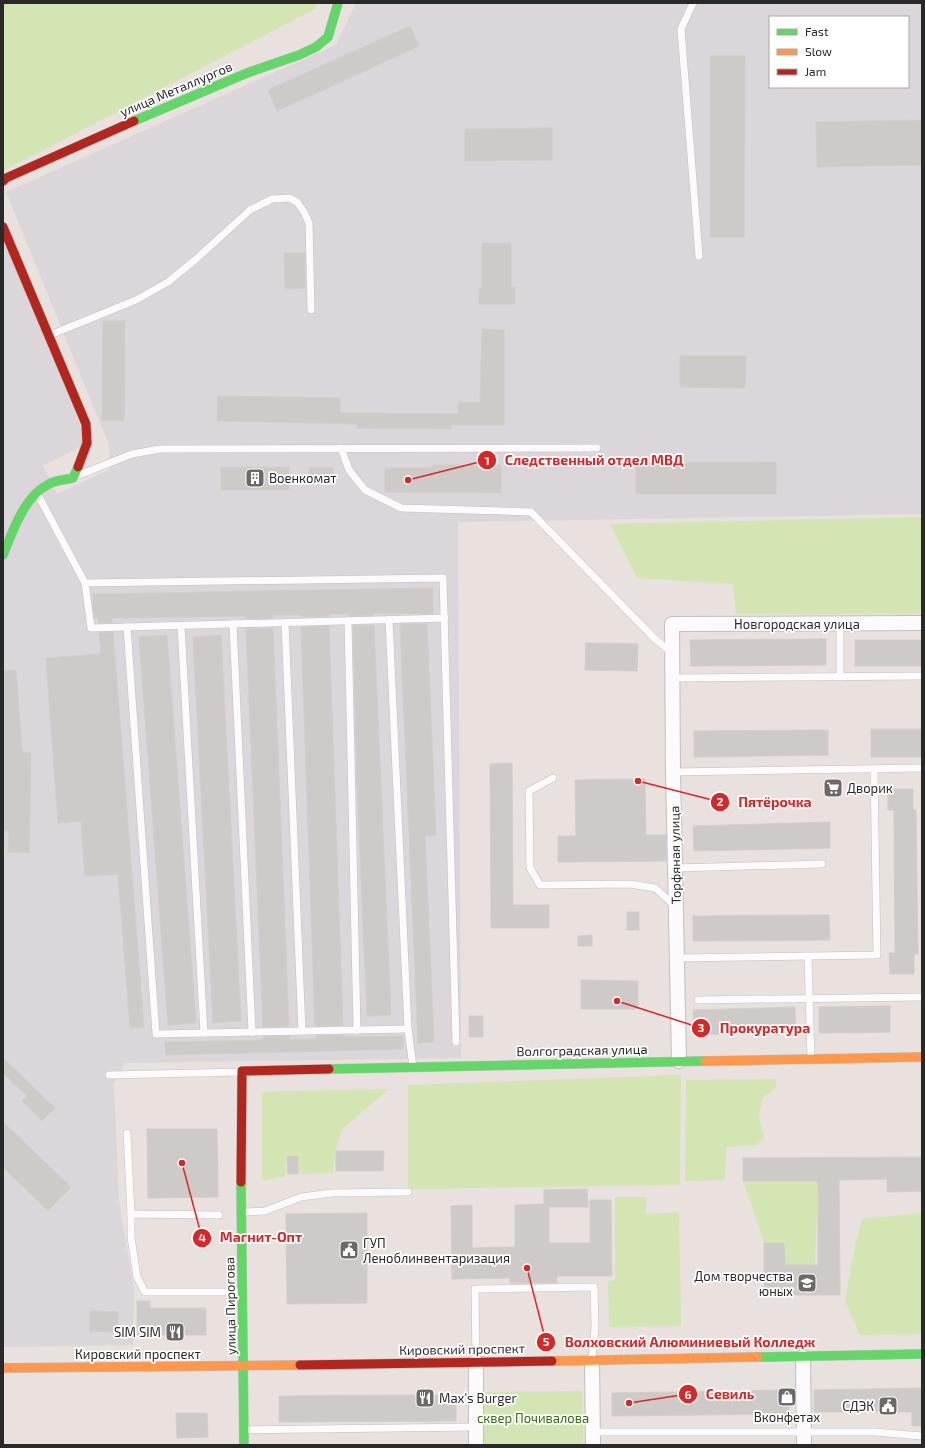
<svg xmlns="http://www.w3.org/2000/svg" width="925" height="1448" viewBox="0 0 925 1448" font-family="'Exo 2',sans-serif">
	<rect width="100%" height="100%" fill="#e8e1de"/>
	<path fill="#dad6da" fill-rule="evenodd" d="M356 3H922V514L458 522 461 1058 125 1063 114 1084 119 1201 134 1290 133 1345 3 1347V229L87 443 43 466 57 494 110 469 109 445 6 192 336 45ZM770 17H908V87H770Z"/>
	<g fill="#d2e5b3">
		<polygon points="3,3 315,3 317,8 3,171"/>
		<polygon points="922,517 922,614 736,614 733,584 637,578 610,524"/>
		<polygon points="681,1075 680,1185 408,1189 408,1085"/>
		<polygon points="776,1079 776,1088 763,1098 759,1117 764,1137 757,1145 726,1147 725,1180 685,1181 686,1080"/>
		<polygon points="389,1089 342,1129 336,1151 333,1173 298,1174 298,1156 287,1157 285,1176 262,1181 262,1092"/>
		<polygon points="743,1181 818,1181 815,1265 785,1265 784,1243 764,1243"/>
		<polygon points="615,1197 646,1197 646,1214 679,1212 681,1326 609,1327 608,1281 615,1280"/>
		<polygon points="922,1213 921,1309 922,1334 860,1335 845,1301 855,1246 862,1219"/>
		<polygon points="582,1391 583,1445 484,1445 484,1392"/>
	</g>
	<g fill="#cecac7" stroke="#d3cdca">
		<polygon points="410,26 419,46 277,111 268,90"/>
		<polygon points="710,56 745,56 744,237 710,237"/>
		<polygon points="922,120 922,165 817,167 816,122"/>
		<polygon points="552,128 552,160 465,161 465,129"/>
		<polygon points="482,243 511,243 511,287 515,287 515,304 479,304 479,288 482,288"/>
		<polygon points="284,253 305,253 305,288 285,289"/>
		<polygon points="103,321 125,321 124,421 102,420"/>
		<polygon points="482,329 504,330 504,425 451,425 451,429 357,428 357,424 217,421 218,396 340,398 340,413 458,414 458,402 480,402"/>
		<polygon points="680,356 746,356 745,388 680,387"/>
		<polygon points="776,462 776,494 636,494 636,463"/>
		<polygon points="432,465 501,465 501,493 385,492 385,468 432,468"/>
		<rect x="221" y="467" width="68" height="23"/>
		<polygon points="309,467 333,468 333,484 309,484"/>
		<polygon points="433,588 433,613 427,614 373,613 373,615 349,616 349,614 329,614 329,616 301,617 301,615 272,615 273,618 246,619 246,616 112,618 112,622 98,623 98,618 95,618 93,606 93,594"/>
		<polygon points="400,624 427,624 436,835 425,836 434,1042 418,1043"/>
		<polygon points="374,625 391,1015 367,1016 357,783 353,626"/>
		<polygon points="329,626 343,1025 315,1026 301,627"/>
		<polygon points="273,628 289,1026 263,1027 246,629"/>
		<polygon points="113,632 144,1027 130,1028 118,874 85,876 81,821 58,823 46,658 101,654 99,633"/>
		<polygon points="167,635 196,1023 168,1025 139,637"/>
		<polygon points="221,635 241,1021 213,1023 193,637"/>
		<polygon points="826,639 826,665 691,666 690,640"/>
		<rect x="855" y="640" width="67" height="26"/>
		<polygon points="586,643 638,644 637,671 585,670"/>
		<polygon points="16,670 22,752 31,753 29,853 8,852 9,831 3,831 3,671"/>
		<rect x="871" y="729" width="51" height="28"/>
		<polygon points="828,730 828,755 694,757 694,731"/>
		<polygon points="512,763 513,905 549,905 549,928 491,928 490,764"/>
		<polygon points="645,779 646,835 666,835 666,861 558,862 558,836 576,836 575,780"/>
		<polygon points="888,789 913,789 913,810 916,810 918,954 914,954 914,974 890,974 889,953 895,953 894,810 888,810"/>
		<polygon points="830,822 830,848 694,851 693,826"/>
		<rect x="627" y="912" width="12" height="18"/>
		<polygon points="829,915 830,940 693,941 693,916"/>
		<polygon points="592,935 592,946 578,946 578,936"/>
		<polygon points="581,980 638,981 638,1009 581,1009"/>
		<polygon points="890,1006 890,1032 819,1033 819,1007"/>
		<polygon points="795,1007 796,1032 694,1035 693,1010"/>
		<rect x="469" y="1016" width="14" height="21"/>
		<polygon points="344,1035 344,1037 403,1036 403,1049 166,1055 165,1042 263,1040 263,1037 290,1036 290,1040 316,1039 316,1036"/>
		<polygon points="3,1058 55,1108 42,1121 22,1101 27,1096 3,1073"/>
		<polygon points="3,1122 71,1187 48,1211 3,1167"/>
		<polygon points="147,1129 217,1129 218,1197 148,1198"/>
		<polygon points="336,1151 384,1151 383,1171 336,1171"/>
		<polygon points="298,1156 298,1174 288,1174 287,1157"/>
		<polygon points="922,1157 922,1191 887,1192 887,1179 839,1180 840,1295 764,1295 764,1243 784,1243 785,1265 818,1265 818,1181 743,1181 743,1158"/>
		<polygon points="587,1189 588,1207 549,1207 549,1243 590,1243 590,1200 611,1200 612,1276 557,1276 557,1283 510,1283 510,1278 452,1279 451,1206 472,1205 472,1248 515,1247 515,1205 544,1204 544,1190"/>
		<polygon points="367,1213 367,1303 287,1304 286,1214"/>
		<polygon points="137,1301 150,1301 150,1308 206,1308 206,1335 137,1335"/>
		<polygon points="90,1311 118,1312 118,1332 90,1331"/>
		<polygon points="922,1388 922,1426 912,1426 912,1412 814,1412 814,1390"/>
		<polygon points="789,1390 789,1414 612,1416 612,1393"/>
		<polygon points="456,1395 456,1421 279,1422 279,1396"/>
		<polygon points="176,1413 207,1413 208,1437 177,1438"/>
	</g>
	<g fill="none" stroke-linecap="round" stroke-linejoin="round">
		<defs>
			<g id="lane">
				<polyline points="693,3 681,29 699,256"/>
				<polyline points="50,335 136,300 168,282 195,260 250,210 272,199 289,198 297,202 304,212 309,223 311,310"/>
				<polyline points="341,448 349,470 365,490 401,508 531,512 655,639 672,653"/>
				<polyline points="79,475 132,454 160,449 597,448"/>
				<polyline points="38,495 85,583 443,578 456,1042"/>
				<polyline points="85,583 91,628 445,618"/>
				<polyline points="389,620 408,1029 413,1067"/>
				<polyline points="348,621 357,1030"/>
				<polyline points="285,623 302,1031"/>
				<polyline points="233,624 252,1032"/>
				<polyline points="181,626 204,1033"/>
				<polyline points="127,627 156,1034 408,1029"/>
				<polyline points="840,677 840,624"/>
				<polyline points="673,678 922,676"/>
				<polyline points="673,772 922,768"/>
				<polyline points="553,778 529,791 530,868 540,885 630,884 655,888 675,906"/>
				<polyline points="676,868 822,864"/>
				<polyline points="808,956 811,1059"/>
				<polyline points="678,958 877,955 874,769"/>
				<polyline points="698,1000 922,997"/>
				<polyline points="109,1075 240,1072"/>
				<polyline points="127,1133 131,1214"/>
				<polyline points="243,1212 265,1211 301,1197 332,1193 408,1192"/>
				<polyline points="219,1215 131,1214 131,1237 137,1277 145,1292 241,1292"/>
				<polyline points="476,1362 475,1289 594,1287 595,1327 592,1358"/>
				<polyline points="244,1430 476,1427"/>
				<polyline points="593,1432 875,1432 922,1436"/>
			</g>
			<g id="street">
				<polyline points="679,1061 673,772 672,624 922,623"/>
				<polyline points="803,1357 804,1445"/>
				<polyline points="592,1361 593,1445"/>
				<polyline points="476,1362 476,1445"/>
			</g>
			<g id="fast">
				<polyline points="134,121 247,73 299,55 316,47 328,37 338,3"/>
				<path d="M3 555C13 531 24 496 49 484 56 480 65 480 73 478L78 467"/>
				<polyline points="329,1069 705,1061"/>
				<polyline points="241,1182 244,1445"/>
				<polyline points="758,1357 922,1354"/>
			</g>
			<g id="slow">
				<polyline points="705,1061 922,1057"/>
				<polyline points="552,1361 758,1357"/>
				<polyline points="3,1368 300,1365"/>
			</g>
			<g id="jam">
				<polyline points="3,181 6,178 134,121"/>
				<polyline points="3,227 86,424 87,443 78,467"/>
				<polyline points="241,1182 242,1071 329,1069"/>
				<polyline points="300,1365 552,1361"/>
			</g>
		</defs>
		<use href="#lane" stroke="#c1bfc0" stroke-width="8"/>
		<use href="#street" stroke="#c1bfc0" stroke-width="16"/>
		<use href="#fast" stroke="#c1bfc0" stroke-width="10"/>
		<use href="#slow" stroke="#c1bfc0" stroke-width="10"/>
		<use href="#jam" stroke="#c1bfc0" stroke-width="10"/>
		<use href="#lane" stroke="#fcfafa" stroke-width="7"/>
		<use href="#street" stroke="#fcfafa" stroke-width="14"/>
		<use href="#fast" stroke="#63d668" stroke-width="9"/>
		<use href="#slow" stroke="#ff974d" stroke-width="9"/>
		<use href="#jam" stroke="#b3261e" stroke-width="9"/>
	</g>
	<defs>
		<symbol id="building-square" viewBox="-11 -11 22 22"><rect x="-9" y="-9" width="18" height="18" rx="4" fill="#6c6968" stroke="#fff"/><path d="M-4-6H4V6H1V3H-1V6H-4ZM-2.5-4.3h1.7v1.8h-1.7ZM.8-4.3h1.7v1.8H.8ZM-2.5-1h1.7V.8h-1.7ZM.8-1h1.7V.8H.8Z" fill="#fff"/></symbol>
		<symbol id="supermarket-square" viewBox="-11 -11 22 22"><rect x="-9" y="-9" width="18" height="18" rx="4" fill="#6c6968" stroke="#fff"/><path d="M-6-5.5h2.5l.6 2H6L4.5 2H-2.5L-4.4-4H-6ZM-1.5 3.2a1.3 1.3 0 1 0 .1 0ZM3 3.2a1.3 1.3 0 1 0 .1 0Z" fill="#fff"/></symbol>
		<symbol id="civic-square" viewBox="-11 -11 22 22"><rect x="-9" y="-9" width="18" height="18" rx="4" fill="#6c6968" stroke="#fff"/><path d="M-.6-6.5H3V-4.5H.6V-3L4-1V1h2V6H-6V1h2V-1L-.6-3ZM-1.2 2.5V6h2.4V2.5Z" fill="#fff"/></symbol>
		<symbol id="school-square" viewBox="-11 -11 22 22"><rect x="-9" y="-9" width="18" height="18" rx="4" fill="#6c6968" stroke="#fff"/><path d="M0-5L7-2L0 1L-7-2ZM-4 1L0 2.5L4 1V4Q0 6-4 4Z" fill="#fff"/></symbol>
		<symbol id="restaurant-square" viewBox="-11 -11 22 22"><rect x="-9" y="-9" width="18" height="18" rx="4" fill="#6c6968" stroke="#fff"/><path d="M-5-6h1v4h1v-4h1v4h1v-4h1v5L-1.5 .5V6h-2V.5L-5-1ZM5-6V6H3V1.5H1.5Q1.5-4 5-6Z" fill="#fff"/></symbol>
		<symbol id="shop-square" viewBox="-11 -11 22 22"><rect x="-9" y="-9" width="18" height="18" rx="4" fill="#6c6968" stroke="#fff"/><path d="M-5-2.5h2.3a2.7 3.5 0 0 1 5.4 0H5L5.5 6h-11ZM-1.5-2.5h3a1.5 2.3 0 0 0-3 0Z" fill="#fff"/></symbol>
	</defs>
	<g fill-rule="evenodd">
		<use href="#building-square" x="244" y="467" width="22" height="22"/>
		<use href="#supermarket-square" x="822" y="777" width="22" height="22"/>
		<use href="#civic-square" x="338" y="1239" width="22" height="22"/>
		<use href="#school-square" x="796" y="1272" width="22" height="22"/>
		<use href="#restaurant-square" x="164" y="1321" width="22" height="22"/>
		<use href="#shop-square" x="776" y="1386" width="22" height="22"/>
		<use href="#restaurant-square" x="414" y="1387" width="22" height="22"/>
		<use href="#civic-square" x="877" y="1395" width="22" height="22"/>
	</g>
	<g text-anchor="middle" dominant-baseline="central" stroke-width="3.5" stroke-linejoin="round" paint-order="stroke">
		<g font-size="13" fill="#292929" stroke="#fff">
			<text transform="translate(176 89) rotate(-23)">улица Металлургов</text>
			<text x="797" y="624">Новгородская улица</text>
			<text transform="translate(675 855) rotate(-91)">Торфяная улица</text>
			<text transform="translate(582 1050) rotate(-1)">Волгоградская улица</text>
			<text transform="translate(230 1306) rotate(-91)">улица Пирогова</text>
			<text transform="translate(462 1349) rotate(-1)">Кировский проспект</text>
			<text x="138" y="1354">Кировский проспект</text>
		</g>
		<g font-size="13" fill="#292929" stroke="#fff" text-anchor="start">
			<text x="269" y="478">Военкомат</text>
			<text x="847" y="788">Дворик</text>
			<text x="363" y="1243">ГУП<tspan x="363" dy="15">Леноблинвентаризация</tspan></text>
			<text x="793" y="1276" text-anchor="end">Дом творчества<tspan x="793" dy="15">юных</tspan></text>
			<text x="161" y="1332" text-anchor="end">SIM SIM</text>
			<text x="439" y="1398">Max's Burger</text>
			<text x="874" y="1406" text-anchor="end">СДЭК</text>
			<text x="787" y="1417" text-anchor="middle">Вконфетах</text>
		</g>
		<g font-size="13" fill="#376b14" stroke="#fff">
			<text x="533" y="1418">сквер Почивалова</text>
		</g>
	</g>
	<path fill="none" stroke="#d62828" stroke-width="1.5" d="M408 480L487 460M638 781L720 802M617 1001L701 1028M182 1163L202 1238M527 1268L546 1342M629 1403L688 1394"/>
	<g fill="#d62828" stroke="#fff" stroke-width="1.5">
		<circle cx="408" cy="480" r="4"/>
		<circle cx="638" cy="781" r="4"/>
		<circle cx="617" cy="1001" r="4"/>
		<circle cx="182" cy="1163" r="4"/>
		<circle cx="527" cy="1268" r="4"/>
		<circle cx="629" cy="1403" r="4"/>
		<circle cx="487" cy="460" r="10"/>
		<circle cx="720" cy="802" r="10"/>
		<circle cx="701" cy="1028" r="10"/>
		<circle cx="202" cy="1238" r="10"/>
		<circle cx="546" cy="1342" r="10"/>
		<circle cx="688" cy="1394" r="10"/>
	</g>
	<g font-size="12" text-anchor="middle" font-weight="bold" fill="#fff">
		<text x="487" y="465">1</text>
		<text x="720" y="806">2</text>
		<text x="701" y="1032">3</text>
		<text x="202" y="1242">4</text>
		<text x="546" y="1346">5</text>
		<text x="688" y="1399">6</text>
	</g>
	<g font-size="14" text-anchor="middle" font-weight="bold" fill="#d62828" stroke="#fff" stroke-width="3.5" stroke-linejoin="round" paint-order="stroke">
		<text x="594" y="465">Следственный отдел МВД</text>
		<text x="775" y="807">Пятёрочка</text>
		<text x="765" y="1033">Прокуратура</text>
		<text x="261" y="1242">Магнит-Опт</text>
		<text x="690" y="1347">Волховский Алюминиевый Колледж</text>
		<text x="730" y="1399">Севиль</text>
	</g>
	<rect width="925" height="1448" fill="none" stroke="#292929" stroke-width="8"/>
	<rect x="769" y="16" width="140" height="72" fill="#ffffff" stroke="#a9a9a9"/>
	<rect x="777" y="29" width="20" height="6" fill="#63d668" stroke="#a9a9a9"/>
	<text x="805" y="36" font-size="12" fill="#292929">Fast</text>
	<rect x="777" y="49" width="20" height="6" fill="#ff974d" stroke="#a9a9a9"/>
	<text x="805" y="56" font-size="12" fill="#292929">Slow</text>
	<rect x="777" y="69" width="20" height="6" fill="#b3261e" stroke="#a9a9a9"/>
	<text x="805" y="76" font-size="12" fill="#292929">Jam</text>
</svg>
